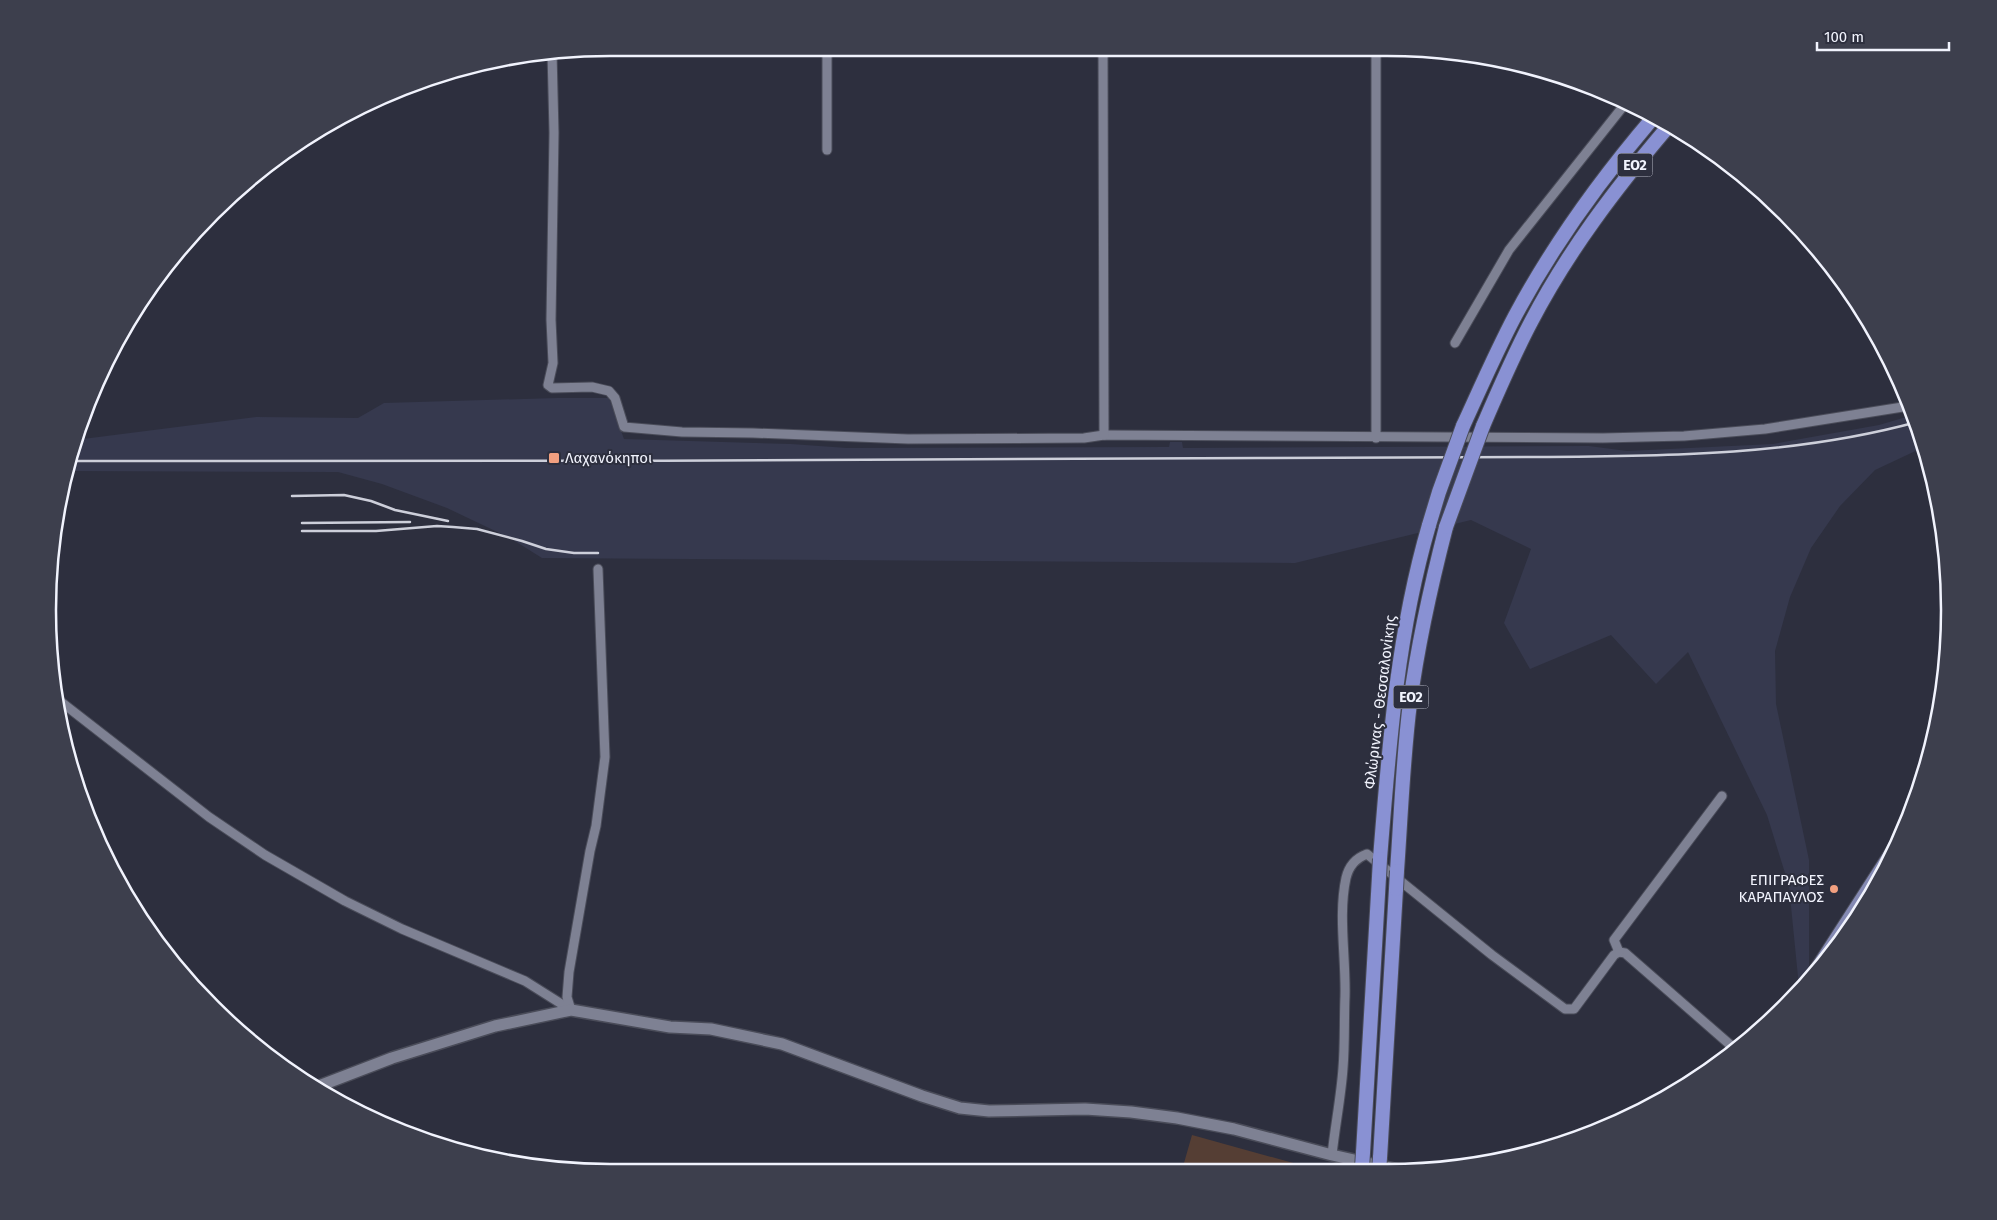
<svg xmlns="http://www.w3.org/2000/svg" width="1997" height="1220" viewBox="0 0 1997 1220" font-family="'Fira Sans',sans-serif">
	<rect width="100%" height="100%" fill="#2d2f3e"/>
	<polygon fill="#36394e" points="557,398 609,398 624,439 791,444 847,448 1169,447 1170,442 1182,442 1183,448 1589,446 1627,451 1773,444 1879,425 1913,415 1920,429 1924,447 1875,470 1840,506 1811,548 1790,597 1775,651 1776,704 1809,860 1809,970 1799,987 1789,886 1767,815 1688,652 1656,684 1611,635 1530,669 1504,623 1531,549 1471,520 1295,563 542,558 510,538 447,508 382,484 338,472 67,471 75,440 256,417 358,418 384,403"/>
	<polygon fill="#553e34" points="1192,1135 1322,1171 1182,1170"/>
	<g fill="none" stroke-linecap="round" stroke-linejoin="round">
		<defs>
			<g id="minor">
				<polyline points="552,52 554,133 551,320 553,363 548,385 552,388 592,387 609,391 615,398 624,427 682,432 753,433 908,439 1084,438 1104,435 1603,438 1684,436 1765,429 1909,406"/>
				<polyline points="827,52 827,150"/>
				<polyline points="1103,52 1104,435"/>
				<polyline points="1455,343 1509,250 1625,104"/>
				<polyline points="1376,438 1376,52"/>
				<polyline points="56,698 209,817 265,855 345,901 402,929 525,981 571,1010"/>
				<polyline points="1722,796 1614,940 1619,952 1625,953 1735,1049"/>
				<polyline points="571,1010 567,997 569,972 590,851 596,826 605,757 598,569"/>
				<path d="M1332 1155C1335 1126 1341 1097 1343 1068 1345 1044 1344 1020 1345 996 1346 957 1338 915 1346 878 1349 865 1356 858 1367 854L1492 955 1565 1009H1574L1614 955 1619 952"/>
			</g>
			<polyline id="tertiary" points="319,1086 392,1058 495,1026 571,1010 670,1027 711,1029 782,1044 922,1096 960,1108 989,1111 1085,1109 1131,1112 1177,1118 1234,1129 1332,1155 1403,1171"/>
			<polyline id="secondary" points="1815,972 1898,843"/>
			<g id="primary">
				<path d="M1463 426C1480 389 1496 352 1515 316 1553 245 1600 180 1652 119"/>
				<path d="M1483 426C1498 391 1513 356 1531 322 1568 251 1616 188 1667 128"/>
				<path d="M1380 859C1389 746 1397 635 1429 525"/>
				<path d="M1397 871C1401 815 1403 758 1410 703 1418 643 1431 585 1446 527"/>
				<polyline points="1363,1153 1379,877"/>
				<polyline points="1380,1158 1396,889"/>
			</g>
		</defs>
		<use href="#minor" stroke="#4a4c59" stroke-width="11"/>
		<use href="#tertiary" stroke="#4a4c59" stroke-width="14"/>
		<use href="#secondary" stroke="#4a4c59" stroke-width="16"/>
		<use href="#primary" stroke="#4a4c59" stroke-width="16"/>
		<use href="#minor" stroke="#7e8193" stroke-width="9"/>
		<use href="#tertiary" stroke="#7e8193" stroke-width="11"/>
		<use href="#secondary" stroke="#8489b3" stroke-width="14"/>
		<use href="#primary" stroke="#8991d3" stroke-width="14"/>
		<g stroke="#cdcfda" stroke-width="2.5">
			<path d="M70 461C467 461 863 461 1260 458 1356 458 1452 457 1548 457 1672 456 1796 455 1917 422"/>
			<polyline points="292,496 344,495 371,501 395,510 448,521"/>
			<polyline points="302,523 410,522"/>
			<polyline points="302,531 376,531 437,526 453,527 477,529 522,541 546,549 574,553 598,553"/>
		</g>
		<defs>
			<g id="primary-bridge">
				<polyline points="1429,525 1439,492 1463,426"/>
				<polyline points="1446,527 1483,426"/>
				<polyline points="1379,877 1380,859"/>
				<polyline points="1396,889 1397,871"/>
				<polyline points="1362,1167 1363,1153"/>
				<polyline points="1379,1171 1380,1158"/>
			</g>
		</defs>
		<use href="#primary-bridge" stroke="#4a4c59" stroke-width="16" stroke-linecap="butt"/>
		<use href="#primary-bridge" stroke="#8991d3" stroke-width="14"/>
	</g>
	<g fill="#f2a080" stroke="#2d2f3e" stroke-width="2">
		<rect x="548" y="452" width="12" height="12" rx="2.5"/>
		<circle cx="1834" cy="889" r="5"/>
	</g>
	<g text-anchor="middle" dominant-baseline="central" stroke-width="4" stroke-linejoin="round" paint-order="stroke">
		<g fill="#2d2f3e" stroke="#b6b8c4" stroke-width="1">
			<rect x="1617.5" y="153.5" width="35" height="23" rx="4"/>
			<rect x="1393.5" y="685.5" width="35" height="23" rx="4"/>
		</g>
		<g font-size="14" font-weight="bold" fill="#f1f3fd">
			<text x="1635" y="165">ΕΟ2</text>
			<text x="1411" y="697">ΕΟ2</text>
		</g>
		<g font-size="15" fill="#f1f3fd" stroke="#2d2f3e" text-anchor="start">
			<text x="565" y="458">Λαχανόκηποι</text>
			<text x="1824" y="880" text-anchor="end">ΕΠΙΓΡΑΦΕΣ<tspan x="1824" dy="17">ΚΑΡΑΠΑΥΛΟΣ</tspan></text>
		</g>
		<g font-size="15" fill="#f1f3fd" stroke="#2d2f3e">
			<text transform="translate(1380 702) rotate(-83)">Φλώρινας - Θεσσαλονίκης</text>
		</g>
	</g>
	<path d="M0 0H1997V1220H0ZM610 56H1387A554 554 0 0 1 1941 610V610A554 554 0 0 1 1387 1164H610A554 554 0 0 1 56 610V610A554 554 0 0 1 610 56Z" fill="#3d3f4d" fill-rule="evenodd"/>
	<path fill="none" stroke="#f1f3fd" stroke-width="2.5" d="M610 56H1387A554 554 0 0 1 1941 610V610A554 554 0 0 1 1387 1164H610A554 554 0 0 1 56 610V610A554 554 0 0 1 610 56Z"/>
	<path d="M1817 42v8h132v-8" fill="none" stroke="#f1f3fd" stroke-width="2.5"/>
	<text x="1824" y="42" font-size="15" fill="#f1f3fd" stroke="#2d2f3e" stroke-width="4" paint-order="stroke">100 m</text>
</svg>
